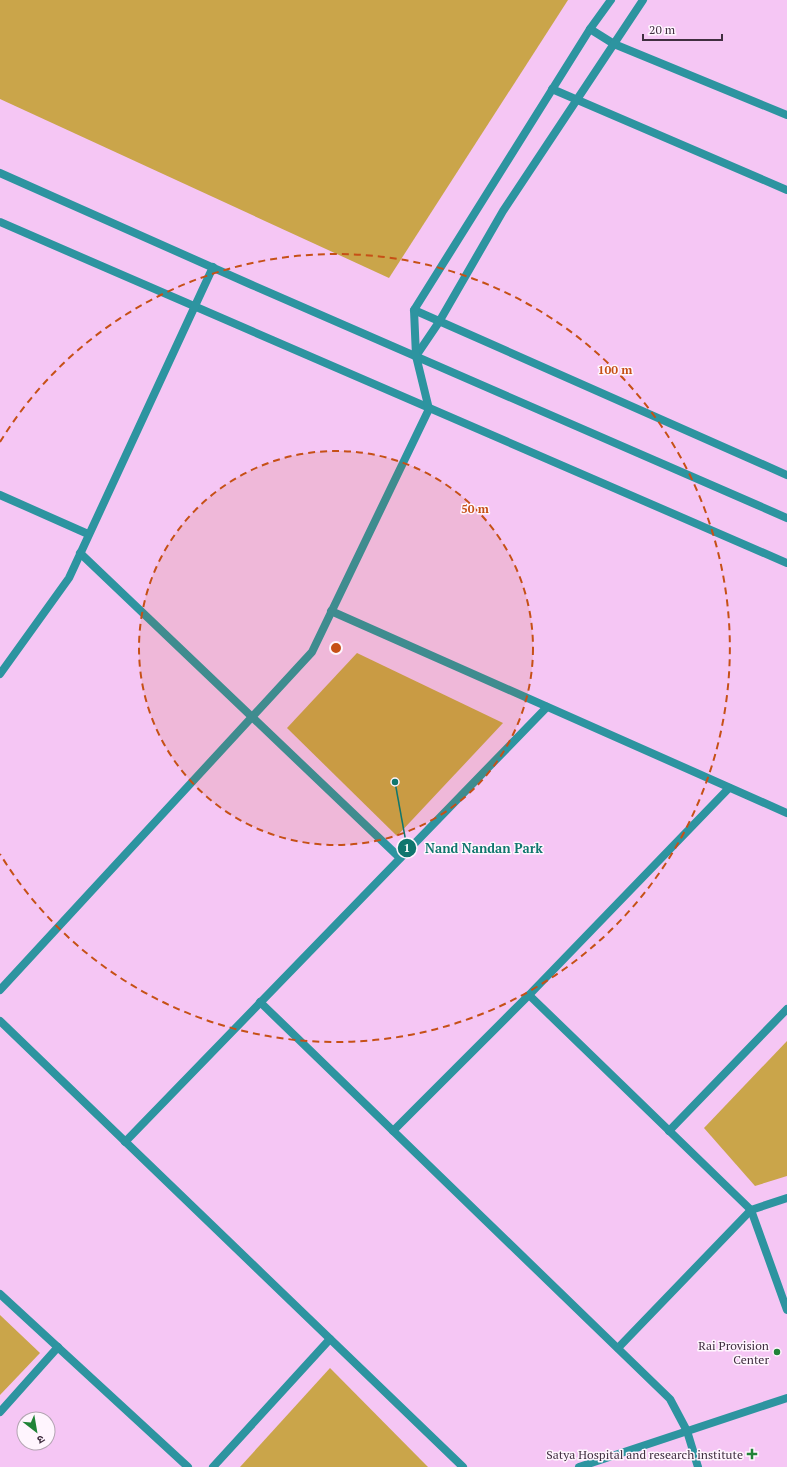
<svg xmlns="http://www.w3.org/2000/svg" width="787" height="1467" viewBox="0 0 787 1467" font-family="'PT Serif','Noto Sans Devanagari',serif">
	<rect width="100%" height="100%" fill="#f5c6f4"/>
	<g fill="#caa54a">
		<polygon points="0,0 568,0 389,278 0,99"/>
		<polygon points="357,653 503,723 397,836 287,728"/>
		<polygon points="787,1041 787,1176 755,1186 704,1128"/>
		<polygon points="0,1315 40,1353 0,1395"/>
		<polygon points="330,1368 428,1467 240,1467"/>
	</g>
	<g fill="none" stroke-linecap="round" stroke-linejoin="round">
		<g stroke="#2d94a0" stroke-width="8">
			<polyline points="590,29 614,44 787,115"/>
			<polyline points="552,89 787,190"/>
			<polyline points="0,173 252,285 787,518"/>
			<polyline points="0,222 787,563"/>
			<polyline points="414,310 787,475"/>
			<polyline points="416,356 439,322 503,211 643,0"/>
			<polyline points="0,495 88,534"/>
			<polyline points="80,553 400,858"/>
			<polyline points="331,611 787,813"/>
			<polyline points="0,674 69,578 213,267"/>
			<polyline points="0,990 312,652 429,409 416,356 414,310 590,29 611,0"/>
			<polyline points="529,995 751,1210 787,1310"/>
			<polyline points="260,1002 670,1399 687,1431 698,1467"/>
			<polyline points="0,1021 463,1467"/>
			<polyline points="393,1131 529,995 729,788"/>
			<polyline points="669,1131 787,1009"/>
			<polyline points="125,1142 547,707"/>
			<polyline points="0,1294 188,1467"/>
			<polyline points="618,1348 751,1210 787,1198"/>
			<polyline points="0,1412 58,1347"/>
			<polyline points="213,1467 330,1339"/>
			<polyline points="579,1467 787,1398"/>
		</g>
	</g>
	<circle cx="336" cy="648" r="197" fill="#c65016" fill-opacity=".12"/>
	<g fill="none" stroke="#c65016" stroke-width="2" stroke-dasharray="7 5">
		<circle cx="336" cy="648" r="197"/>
		<path d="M0 442A394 394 0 1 1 0 854"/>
	</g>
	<g fill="#208337" stroke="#fff5fe" stroke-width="1.5">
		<circle cx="777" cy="1352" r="4"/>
		<path d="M750 1448h4v4h4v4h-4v4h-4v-4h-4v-4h4z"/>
	</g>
	<g text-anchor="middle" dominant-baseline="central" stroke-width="3" stroke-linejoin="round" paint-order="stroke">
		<g font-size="12" fill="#402e40" stroke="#fff5fe" text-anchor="end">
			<text x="769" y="1345">Rai Provision<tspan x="769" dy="14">Center</tspan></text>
			<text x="743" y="1454">Satya Hospital and research institute</text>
		</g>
	</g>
	<circle cx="336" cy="648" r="6" fill="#c65016" stroke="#fff5fe" stroke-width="2"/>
	<g font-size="12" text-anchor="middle" font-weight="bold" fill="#c65016" stroke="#fff5fe" stroke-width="3" stroke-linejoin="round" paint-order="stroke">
		<text x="615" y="374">100 m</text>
		<text x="475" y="513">50 m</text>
	</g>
	<path fill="none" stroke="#0f766e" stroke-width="1.5" d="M395 782L407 848"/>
	<g fill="#0f766e" stroke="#fff5fe" stroke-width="1.5">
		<circle cx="395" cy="782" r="4"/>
		<circle cx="407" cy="848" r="10"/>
	</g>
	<g font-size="12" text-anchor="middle" font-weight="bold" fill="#fff">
		<text x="407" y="852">1</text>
	</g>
	<g font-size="13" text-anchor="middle" font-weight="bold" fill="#0f766e" stroke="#fff5fe" stroke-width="3" stroke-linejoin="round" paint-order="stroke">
		<text x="484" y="853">Nand Nandan Park</text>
	</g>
	<g transform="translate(36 1431) rotate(149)"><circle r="19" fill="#fff5fe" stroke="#b3a5b2"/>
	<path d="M0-3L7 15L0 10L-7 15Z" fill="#208337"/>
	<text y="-6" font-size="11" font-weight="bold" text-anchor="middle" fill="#402e40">उ</text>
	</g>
	<path d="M643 34v6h79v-6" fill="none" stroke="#402e40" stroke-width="2"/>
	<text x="649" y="34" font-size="12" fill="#402e40" stroke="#fff5fe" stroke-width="3" paint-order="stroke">20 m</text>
</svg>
